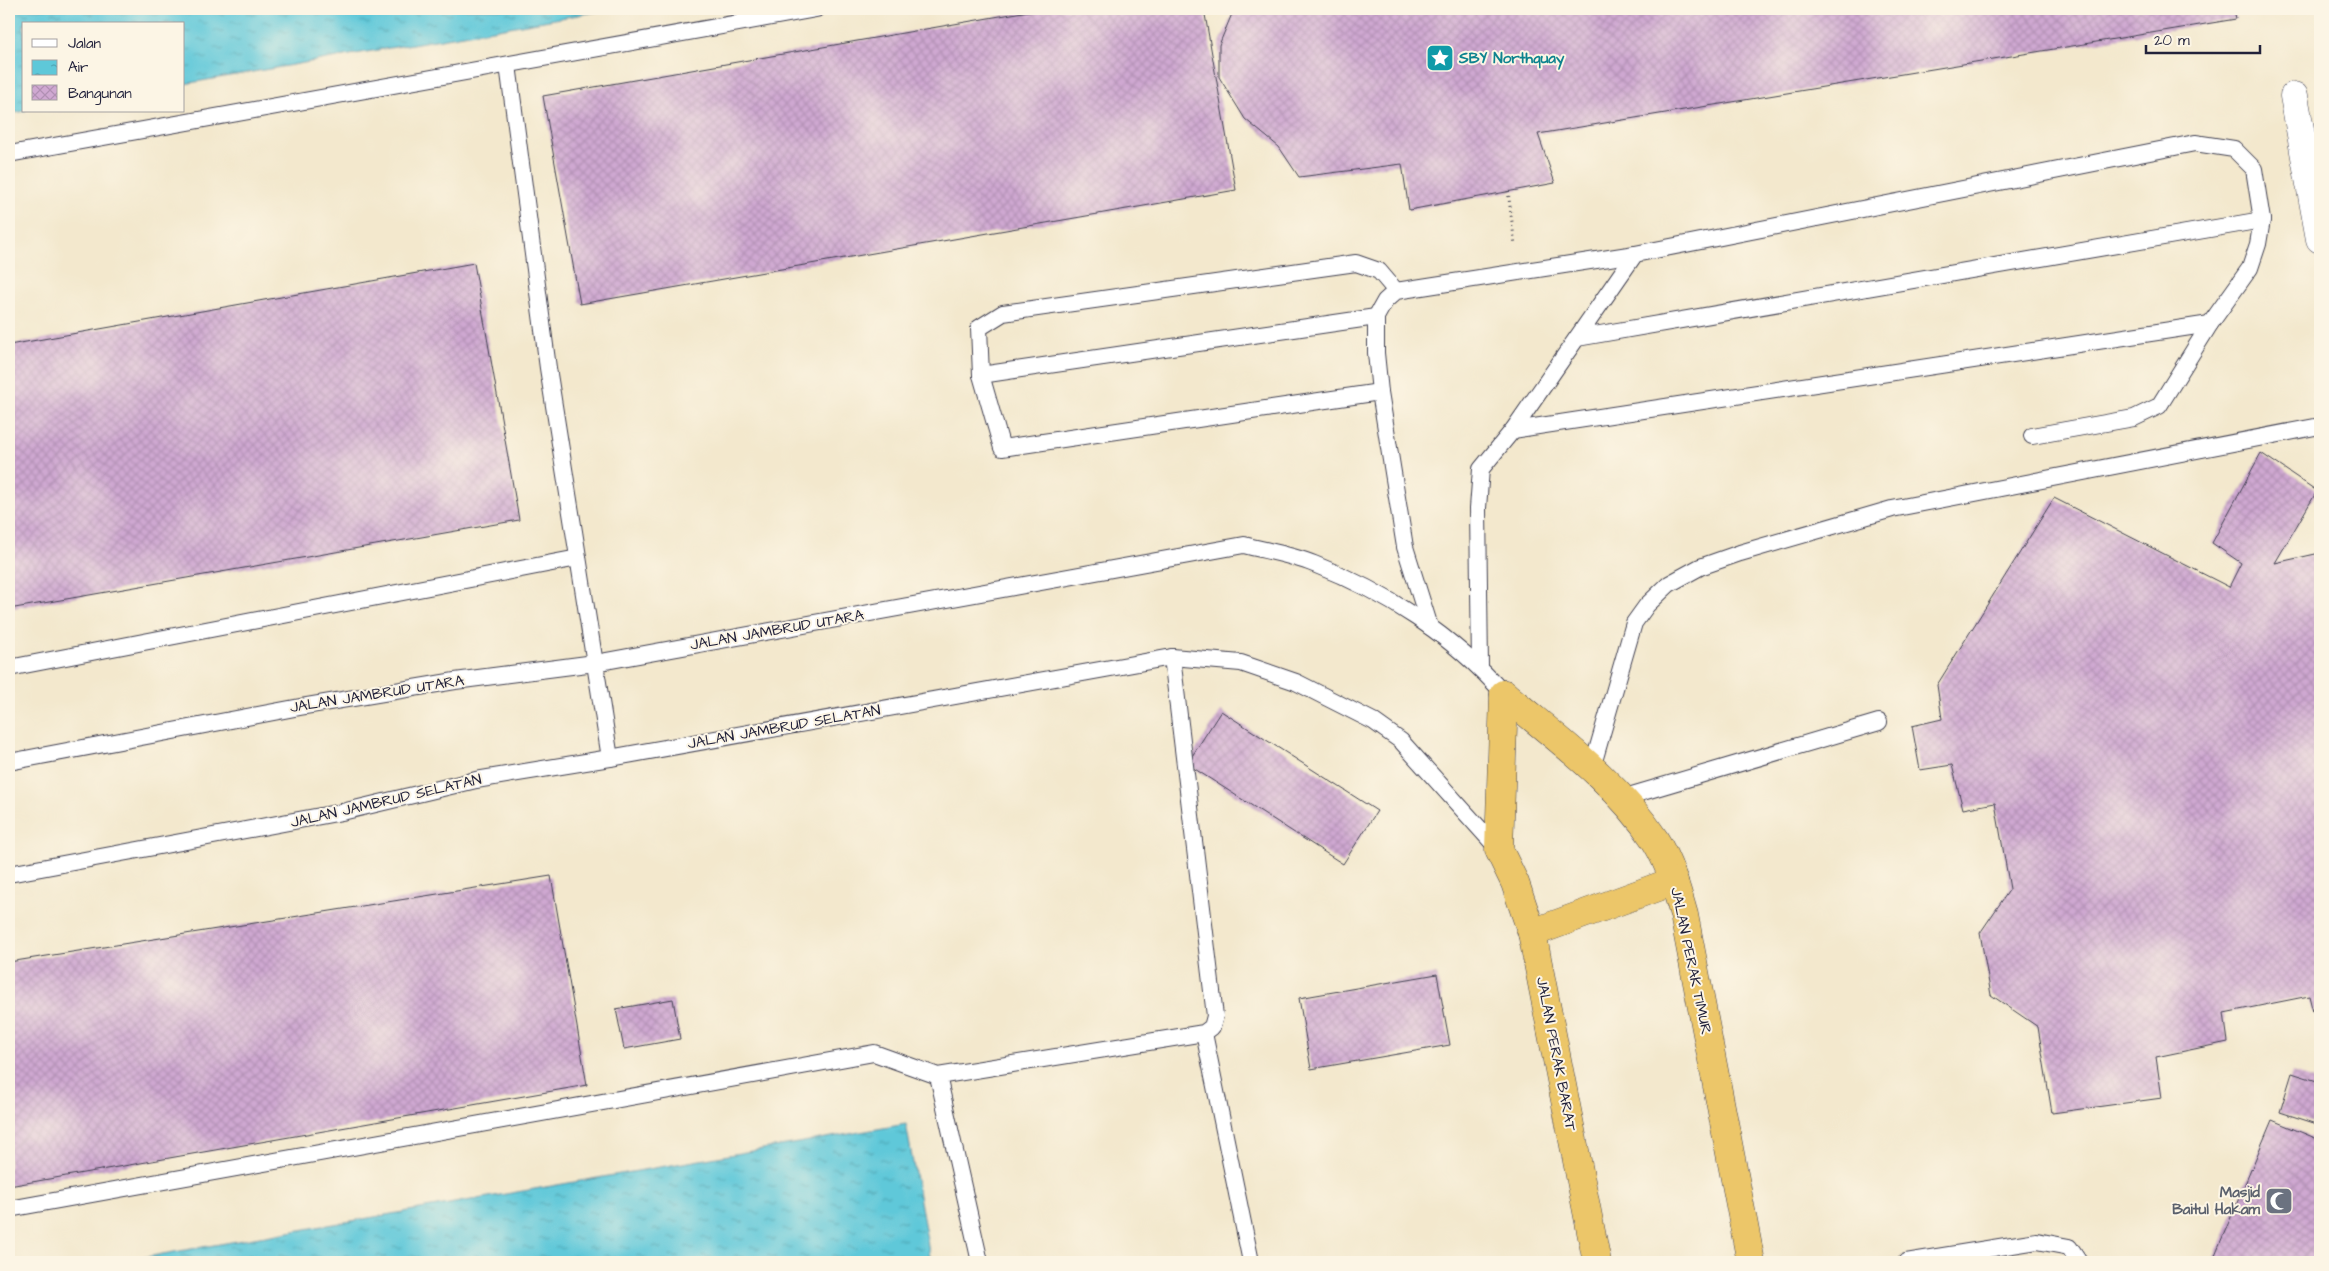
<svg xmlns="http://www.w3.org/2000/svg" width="2329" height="1271" viewBox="0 0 2329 1271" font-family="'Architects Daughter',sans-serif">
	<defs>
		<pattern id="water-ripples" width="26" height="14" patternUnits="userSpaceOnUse" patternTransform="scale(1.25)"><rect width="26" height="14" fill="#5ec8d9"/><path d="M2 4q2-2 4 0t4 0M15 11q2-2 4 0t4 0" fill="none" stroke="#4da2b1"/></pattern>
		<pattern id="building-cross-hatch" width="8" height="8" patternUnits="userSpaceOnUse" patternTransform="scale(1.25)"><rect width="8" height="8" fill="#cfa8d1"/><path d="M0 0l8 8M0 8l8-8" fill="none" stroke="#b190b4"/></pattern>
	</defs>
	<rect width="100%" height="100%" fill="#fcf5e5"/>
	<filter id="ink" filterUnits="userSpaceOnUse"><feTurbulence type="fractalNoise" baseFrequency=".02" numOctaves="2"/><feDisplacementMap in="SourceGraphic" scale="10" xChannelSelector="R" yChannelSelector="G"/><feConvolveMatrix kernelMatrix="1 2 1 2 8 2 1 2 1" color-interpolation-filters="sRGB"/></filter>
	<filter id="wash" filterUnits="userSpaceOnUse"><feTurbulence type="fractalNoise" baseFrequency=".0096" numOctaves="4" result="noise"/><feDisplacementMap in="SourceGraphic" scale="20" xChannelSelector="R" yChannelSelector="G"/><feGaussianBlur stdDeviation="1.12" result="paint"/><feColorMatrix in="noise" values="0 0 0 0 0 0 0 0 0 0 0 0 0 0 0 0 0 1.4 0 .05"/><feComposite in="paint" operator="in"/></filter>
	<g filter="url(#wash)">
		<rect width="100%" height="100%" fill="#f3e8cd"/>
		<g fill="url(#water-ripples)" stroke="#40758a">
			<polygon points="9,9 612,9 184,84 184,24 24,24 25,111 9,114"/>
			<polygon points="906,1124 931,1262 117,1262"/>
		</g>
		<g id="blocks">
			<g fill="url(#building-cross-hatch)">
				<polygon points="1040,9 1204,9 1236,190 580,304 543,96"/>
				<polygon points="1234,9 2234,9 2236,19 1538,134 1555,183 1409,210 1402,164 1299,177 1279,147 1245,119 1219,77 1219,45"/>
				<polygon points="474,263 519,520 9,609 9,345"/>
				<polygon points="2261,453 2317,491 2275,563 2320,553 2320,775 2318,775 2320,783 2320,1010 2313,1012 2309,996 2224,1013 2228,1042 2156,1057 2162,1098 2052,1113 2038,1027 1991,995 1980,933 2010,889 1995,803 1963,809 1952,765 1920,770 1912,726 1942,719 1937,685 2054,498 2229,587 2241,563 2212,543"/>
				<polygon points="1221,711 1377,811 1343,864 1187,764"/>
				<polygon points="551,876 587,1085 9,1186 9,962"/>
				<polygon points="1437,974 1450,1045 1311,1069 1299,998"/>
				<polygon points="673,999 680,1039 624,1049 616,1009"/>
				<polygon points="2292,1073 2320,1082 2320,1125 2280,1112"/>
				<polygon points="2272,1120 2320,1140 2320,1262 2212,1262"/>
			</g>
		</g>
	</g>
	<g filter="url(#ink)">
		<use href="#blocks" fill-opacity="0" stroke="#414051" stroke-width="1"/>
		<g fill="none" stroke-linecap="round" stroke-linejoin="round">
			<defs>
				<g id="service">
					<polyline points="508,65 548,368 610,758"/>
					<polyline points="9,154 816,9"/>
					<polyline points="1577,338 2262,220"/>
					<polyline points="981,375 1376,317"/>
					<polyline points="1380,392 1002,448 981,375 979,328 1003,313 1356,263 1379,271 1396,291"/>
					<polyline points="1513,430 2210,324"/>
					<polyline points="1430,627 1405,547 1380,392 1376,353 1376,317 1385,301 1396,291 1635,254 2195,143 2234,149 2254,169 2262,220 2258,244 2250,268 2210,324 2159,406 2134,418 2032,436"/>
					<polyline points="1480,667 1478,508 1481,469 1513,430 1635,254"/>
					<polyline points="9,668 578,558"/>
					<path d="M9 762 300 707 455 681 595 663 1244 545C1267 551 1292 555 1314 564 1386 592 1453 636 1504 694"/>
					<polyline points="1592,768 1634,623 1647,605 1669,584 1700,567 1740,553 1892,509 2320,426"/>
					<polyline points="1622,798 1879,722"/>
					<polyline points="9,874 342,812 476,780 610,758 1172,657 1241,663 1296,682 1373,721 1401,741 1499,850"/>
					<polyline points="1204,1033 1251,1262"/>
					<polyline points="938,1076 980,1262"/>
					<polyline points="9,1209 874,1053 938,1076 1204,1033 1212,1027 1215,1016 1172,657"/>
					<polyline points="1906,1262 2037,1241 2069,1247 2079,1262"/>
				</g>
				<polyline id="tertiary" points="2294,96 2320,239"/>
				<g id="trunk">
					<path d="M1504 694C1557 739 1616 781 1655 840 1669 862 1677 890 1684 915L1751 1262"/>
					<polyline points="1504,694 1499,850 1515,883 1532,933 1597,1262"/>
					<polyline points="1532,933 1674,881"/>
				</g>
			</defs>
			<use href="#service" stroke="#414051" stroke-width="18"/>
			<use href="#tertiary" stroke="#414051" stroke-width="29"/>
			<use href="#trunk" stroke="#414051" stroke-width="29"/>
			<polyline stroke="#414051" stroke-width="3" stroke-dasharray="1 4" stroke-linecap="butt" points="1508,191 1515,245"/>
			<use href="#service" stroke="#fff" stroke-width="16"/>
			<use href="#tertiary" stroke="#fff" stroke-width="28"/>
			<use href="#trunk" stroke="#ecc669" stroke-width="28"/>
		</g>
	</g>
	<defs>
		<symbol id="sight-square" viewBox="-11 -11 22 22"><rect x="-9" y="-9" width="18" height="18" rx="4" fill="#0f9aa8" stroke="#fcf5e5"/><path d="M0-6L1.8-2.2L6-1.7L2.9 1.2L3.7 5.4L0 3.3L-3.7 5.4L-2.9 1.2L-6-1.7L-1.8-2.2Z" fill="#fff"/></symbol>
		<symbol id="mosque-square" viewBox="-11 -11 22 22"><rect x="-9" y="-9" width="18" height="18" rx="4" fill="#6b7280" stroke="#fcf5e5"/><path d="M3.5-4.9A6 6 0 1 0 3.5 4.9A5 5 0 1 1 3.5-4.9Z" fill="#fff"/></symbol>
	</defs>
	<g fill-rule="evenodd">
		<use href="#sight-square" x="1424" y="42" width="32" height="32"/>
		<use href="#mosque-square" x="2263" y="1185" width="32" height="32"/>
	</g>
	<g text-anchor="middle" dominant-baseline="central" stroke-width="4" stroke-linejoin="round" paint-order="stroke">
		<g font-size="15" font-weight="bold" fill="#0d838f" stroke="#fcf5e5" text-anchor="start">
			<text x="1459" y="58">SBY Northquay</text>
		</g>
		<g font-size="15" fill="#22223b" stroke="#fcf5e5">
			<text transform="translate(777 630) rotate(-10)">JALAN JAMBRUD UTARA</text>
			<text transform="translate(377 694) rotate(-9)">JALAN JAMBRUD UTARA</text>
			<text transform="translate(784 727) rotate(-10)">JALAN JAMBRUD SELATAN</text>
			<text transform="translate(386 801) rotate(-13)">JALAN JAMBRUD SELATAN</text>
			<text transform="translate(1691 961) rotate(78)">JALAN PERAK TIMUR</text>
			<text transform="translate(1556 1054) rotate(79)">JALAN PERAK BARAT</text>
		</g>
		<g font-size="15" font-weight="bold" fill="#5b616d" stroke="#fcf5e5" text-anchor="end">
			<text x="2260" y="1192">Masjid<tspan x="2260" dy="17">Baitul Hakam</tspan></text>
		</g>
	</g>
	<rect width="2329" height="1271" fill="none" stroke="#fcf5e5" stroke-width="30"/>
	<rect x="22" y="22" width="162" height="90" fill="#fcf5e5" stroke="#a5a1a1"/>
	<rect x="32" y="39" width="25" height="8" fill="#ffffff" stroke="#a5a1a1"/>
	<text x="68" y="48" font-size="15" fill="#22223b">Jalan</text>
	<rect x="32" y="60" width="25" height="15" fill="url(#water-ripples)" stroke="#a5a1a1"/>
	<text x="68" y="72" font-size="15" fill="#22223b">Air</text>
	<rect x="32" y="85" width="25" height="15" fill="url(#building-cross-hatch)" stroke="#a5a1a1"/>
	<text x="68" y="98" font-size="15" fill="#22223b">Bangunan</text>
	<path d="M2146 45v8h114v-8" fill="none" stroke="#22223b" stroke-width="2.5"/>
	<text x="2154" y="45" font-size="15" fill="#22223b" stroke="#fcf5e5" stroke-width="4" paint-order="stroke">20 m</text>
</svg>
